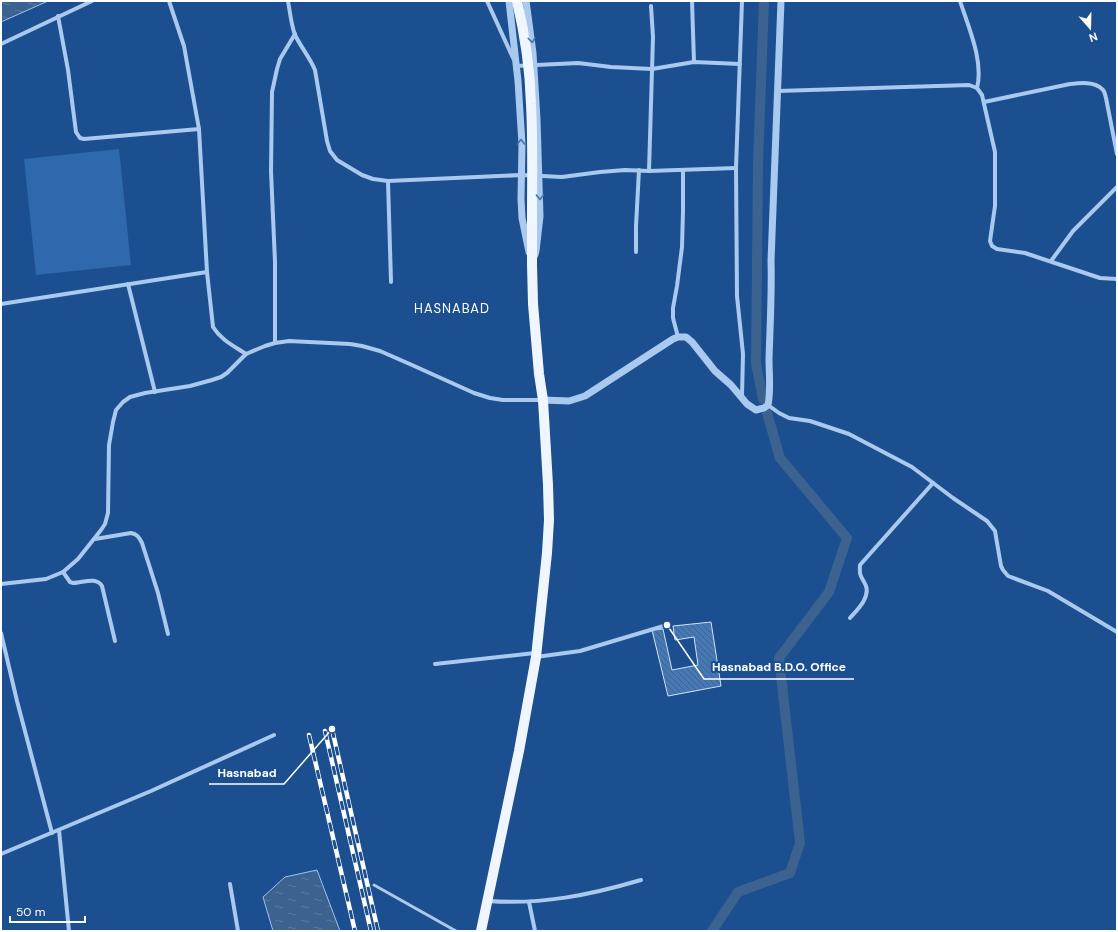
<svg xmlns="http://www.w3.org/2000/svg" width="1118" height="932" viewBox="0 0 1118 932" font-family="'DM Sans',sans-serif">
	<defs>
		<pattern id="water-ripples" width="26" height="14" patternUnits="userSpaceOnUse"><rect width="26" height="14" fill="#3c6290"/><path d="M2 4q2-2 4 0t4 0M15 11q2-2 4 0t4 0" fill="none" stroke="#597aa1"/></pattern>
		<pattern id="building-back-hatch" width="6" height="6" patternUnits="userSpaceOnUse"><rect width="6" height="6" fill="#4478b7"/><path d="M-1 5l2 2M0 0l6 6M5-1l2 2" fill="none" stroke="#486282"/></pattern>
	</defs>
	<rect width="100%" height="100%" fill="#1b4f8f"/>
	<polygon fill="#2e69ad" points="119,149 131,265 36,275 24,159"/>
	<g fill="url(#water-ripples)" stroke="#9cc4f0">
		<polygon points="1,1 48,1 1,22"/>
		<polygon points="317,870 340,931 273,931 263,897 285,877"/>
	</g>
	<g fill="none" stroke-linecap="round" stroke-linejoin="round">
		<g stroke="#3c6290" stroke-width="10">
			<polyline points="763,399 756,364 758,163 764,1"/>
			<polyline points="712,931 738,892 790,873 800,843 779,658 829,592 847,538 780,458 767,413"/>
		</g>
	</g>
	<polygon fill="url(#building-back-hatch)" stroke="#cfe3fa" points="711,622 721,686 668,696 652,630 663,629 672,670 698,665 694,637 675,640 673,626"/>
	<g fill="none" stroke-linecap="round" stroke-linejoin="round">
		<polyline stroke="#a9c9ee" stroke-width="3" points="374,885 456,931"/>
		<g stroke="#a9c9ee" stroke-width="4">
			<path d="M169 1 184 46 199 129 207 272 213 327C221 340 234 346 246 354"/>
			<path d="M288 1C290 12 291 24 295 35 301 47 310 58 315 70L327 141 330 151 337 160 362 175 373 179 388 181 522 175 562 177 600 172 625 170 649 171 736 168"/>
			<polyline points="487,1 513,58"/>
			<polyline points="692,1 694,62"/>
			<path d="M960 1C968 26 984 61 977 88"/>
			<polyline points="58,16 68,70 76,132 80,138 84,139 199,129"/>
			<polyline points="1,44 92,1"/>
			<polyline points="516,65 516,66 578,63 611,67 652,69 694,62 740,64"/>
			<polyline points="778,91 969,85 977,88 982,95 995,152 995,206 990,241 992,246 997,249 1025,253 1100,278 1117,279"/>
			<path d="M984 102 1070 84C1079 83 1095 81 1102 89 1105 91 1105 95 1106 98L1117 154"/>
			<polyline points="649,171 653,37 651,6"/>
			<polyline points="388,181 391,282"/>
			<polyline points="636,252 636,226 639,170"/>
			<polyline points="1051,261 1073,231 1117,187"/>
			<polyline points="128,284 155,392"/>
			<polyline points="1,304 207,272"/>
			<polyline points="678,337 673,318 673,308 677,286 682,247 683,211 683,170"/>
			<polyline points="275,343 275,262 271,171 272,92 277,69 280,59 295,34"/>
			<polyline points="742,396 743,354 737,296 736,168 742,1"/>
			<polyline points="768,405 779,413 789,418 810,421 849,434 912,467 953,498 987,521 995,531 1001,566 1003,570 1008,576 1048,591 1117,632"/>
			<path d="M95 539 131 533C137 534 139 537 142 543L158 593 168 634"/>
			<path d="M63 572 70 582 73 583C83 583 96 576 102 586L115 641"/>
			<polyline points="1,584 46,579 63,572 78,559 101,530 105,524 108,513 109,445 113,422 116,410 123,402 130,397 145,393 190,386 212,380 221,377 227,373 246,354 265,346 275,343 289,341 350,344 362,346 380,351 412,365 474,393 490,398 503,400 543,400"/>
			<path d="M850 618C857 610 870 598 866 586 862 576 859 578 860 565L933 483"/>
			<polyline points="1,633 17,701 52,833"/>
			<polyline points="536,657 580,651 667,625"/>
			<polyline points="435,664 535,653"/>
			<polyline points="59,830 69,931"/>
			<polyline points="1,854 151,791 274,735"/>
			<polyline points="230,884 238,931"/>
			<path d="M488 901C541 905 590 895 641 880"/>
			<polyline points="529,902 535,931"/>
		</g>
		<g stroke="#a9c9ee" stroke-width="7">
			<polyline points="509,1 518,81 522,144 521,199 522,218 529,252"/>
			<polyline points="526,1 533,53 537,119 540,216 536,251 535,255"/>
			<path d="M543 400 569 401 585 396 673 339 678 337H686L692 342 715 371 731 385 747 404 756 410 764 408 768 405C771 391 769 374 769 359 770 326 772 294 771 261L781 1"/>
		</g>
		<polyline stroke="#f0f6ff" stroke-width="10" points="481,931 519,751 536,657 547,553 549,520 548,485 543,400 539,374 533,304 532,264 532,217"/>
		<defs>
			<g id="rail">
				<polyline points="332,729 378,931"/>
				<polyline points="325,731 371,931"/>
				<polyline points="309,735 355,931"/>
			</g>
		</defs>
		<use href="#rail" stroke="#fff" stroke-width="4.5"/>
		<use href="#rail" stroke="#1b4f8f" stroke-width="3" stroke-dasharray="9" stroke-linecap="butt"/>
		<path stroke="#f0f6ff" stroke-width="10" d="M517 1C525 35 530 69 531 104 533 141 532 179 532 217"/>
	</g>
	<defs><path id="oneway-chevron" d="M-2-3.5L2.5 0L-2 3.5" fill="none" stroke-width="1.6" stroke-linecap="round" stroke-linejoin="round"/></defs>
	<g stroke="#4674ac">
		<use href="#oneway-chevron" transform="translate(532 40) rotate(83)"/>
		<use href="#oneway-chevron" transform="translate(521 142) rotate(-92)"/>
		<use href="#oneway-chevron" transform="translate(540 197) rotate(88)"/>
	</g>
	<g text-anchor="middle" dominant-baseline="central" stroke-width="4" stroke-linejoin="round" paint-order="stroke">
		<g font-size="13" letter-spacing="1" fill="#fff" stroke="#1b4f8f">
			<text x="452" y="308">HASNABAD</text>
		</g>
	</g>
	<path fill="none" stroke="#fff" stroke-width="1.5" d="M667 625L704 679H854M332 729L284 784H209"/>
	<g fill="#fff" stroke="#1b4f8f" stroke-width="1.5">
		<circle cx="667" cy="625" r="4"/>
		<circle cx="332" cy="729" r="4"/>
	</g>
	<g font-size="12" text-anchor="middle" font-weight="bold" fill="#fff" stroke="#1b4f8f" stroke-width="4" stroke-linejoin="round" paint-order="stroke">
		<text x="779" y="671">Hasnabad B.D.O. Office</text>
		<text x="247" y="777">Hasnabad</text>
	</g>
	<rect width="1118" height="932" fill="none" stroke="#ffffff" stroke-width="4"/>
	<g transform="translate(1090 28) rotate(160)" stroke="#1b4f8f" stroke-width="3" paint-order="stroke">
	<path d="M0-3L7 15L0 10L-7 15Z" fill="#ffffff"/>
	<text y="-6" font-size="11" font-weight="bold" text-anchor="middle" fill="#ffffff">N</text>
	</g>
	<path d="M10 916v6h75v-6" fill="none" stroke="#ffffff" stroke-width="2"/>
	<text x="16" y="916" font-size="12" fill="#ffffff" stroke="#1b4f8f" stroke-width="3" paint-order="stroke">50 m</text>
</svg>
